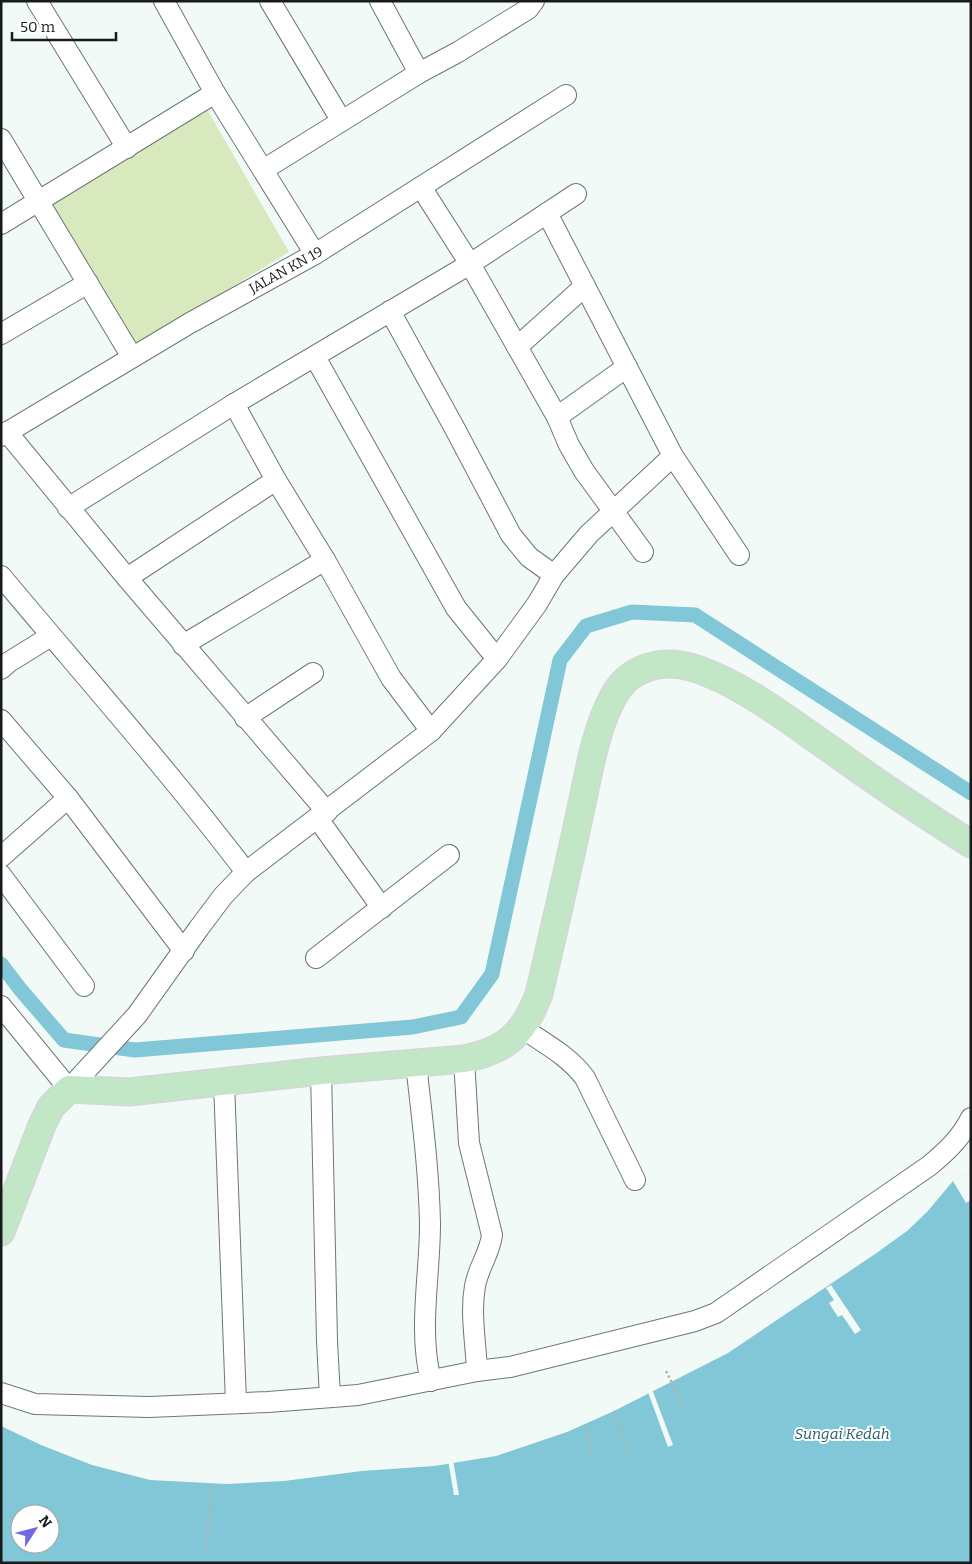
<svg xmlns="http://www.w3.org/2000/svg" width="972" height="1564" viewBox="0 0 972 1564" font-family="Bitter,serif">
	<rect width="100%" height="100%" fill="#f2faf7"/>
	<polygon fill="#d8eabd" points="207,109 289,252 134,347 52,204"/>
	<path fill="#81c7d7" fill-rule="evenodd" d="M971 1171V1563H1V1426L41 1445 92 1465 150 1480 227 1484 284 1481 362 1471 434 1466 496 1456 567 1432 614 1411 728 1353 878 1252 907 1231 927 1212 953 1181ZM20 1514H50V1544H20Z"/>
	<g fill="#f2faf7">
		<polygon points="971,1171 971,1200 966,1203 953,1181"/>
		<polygon points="831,1285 861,1330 855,1334 842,1315 838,1317 829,1303 834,1300 826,1288"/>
		<polygon points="652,1389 673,1445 668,1447 648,1392"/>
		<polygon points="448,1460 453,1460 459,1495 454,1495"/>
	</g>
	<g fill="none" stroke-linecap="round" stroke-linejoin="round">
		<polyline stroke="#81c7d7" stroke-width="15" points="1,964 20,989 64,1040 135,1050 413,1027 461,1017 492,974 560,660 586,626 632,612 695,615 971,793"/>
		<defs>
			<g id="minor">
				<polyline points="37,1 127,148"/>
				<polyline points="164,1 215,93 315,254"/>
				<polyline points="270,1 341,120"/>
				<polyline points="419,73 458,52 528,9 534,1"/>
				<polyline points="1,139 132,357"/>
				<polyline points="263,170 419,73 380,1"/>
				<polyline points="421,187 470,264 557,417 569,445 584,471 643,552"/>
				<polyline points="547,213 673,456 739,555"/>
				<polyline points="1,224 215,93"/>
				<polyline points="390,311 454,427 511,535 529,557 554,575"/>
				<polyline points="1,334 88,283"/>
				<polyline points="517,347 585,286"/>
				<polyline points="315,357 456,608 497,659"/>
				<polyline points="234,404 276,480 325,560 391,678 431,731"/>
				<polyline points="557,417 627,367"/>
				<polyline points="7,432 127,578 327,812"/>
				<polyline points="1,436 190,323 315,254 566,95"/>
				<polyline points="68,508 234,404 470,264 576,194"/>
				<path d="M1 576C83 674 168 770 246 872"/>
				<polyline points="127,578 276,480"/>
				<polyline points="183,645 325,560"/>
				<polyline points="1,669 9,662 51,636"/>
				<polyline points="245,718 313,673"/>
				<polyline points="1,720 68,798 184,951"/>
				<polyline points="318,819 382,908"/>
				<polyline points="1,857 68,798"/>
				<polyline points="1,875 84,986"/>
				<polyline points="316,958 449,855"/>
				<polyline points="1,1006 69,1089 137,1015 199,928 223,896 246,872 431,731 497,659 537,604 554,575 589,534 673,456"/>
				<path d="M522 1028C544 1043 569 1056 585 1078L635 1180"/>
				<path d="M464 1059 469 1143 492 1235C490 1253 478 1268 475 1286 470 1314 476 1343 477 1371"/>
				<path d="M416 1064C422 1117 429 1171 430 1224 430 1276 418 1330 431 1381"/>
				<polyline points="321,1071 327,1341 330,1397"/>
				<polyline points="224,1082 236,1403"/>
				<path d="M1 1393 35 1404 149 1407 268 1402 358 1395 477 1371 510 1367 695 1321 716 1313 929 1166C946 1152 961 1138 971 1118"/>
			</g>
			<path id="major" d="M1 1232 42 1125 51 1107 69 1089 129 1092 321 1071 464 1059C506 1051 524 1034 539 994 553 934 567 874 580 813 588 776 595 731 613 697 629 667 662 658 694 668 743 684 791 722 833 751 878 784 924 814 971 844"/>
		</defs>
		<use href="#minor" stroke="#6f7673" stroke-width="22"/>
		<use href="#major" stroke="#d5d6d6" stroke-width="29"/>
		<g stroke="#aeb4b2" stroke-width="2.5" stroke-dasharray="2.5 2.5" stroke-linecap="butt">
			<polyline points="666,1371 685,1409"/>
			<polyline points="614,1411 629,1454"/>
			<polyline points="585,1424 592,1452"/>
			<polyline points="207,1547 211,1483"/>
		</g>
		<use href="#minor" stroke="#fff" stroke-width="20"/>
		<use href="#major" stroke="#c2e7c6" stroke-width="26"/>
	</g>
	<g text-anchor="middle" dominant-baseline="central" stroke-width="4" stroke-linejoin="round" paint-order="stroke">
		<g font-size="14" fill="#181b19" stroke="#fff">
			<text transform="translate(286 270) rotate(-29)">JALAN KN 19</text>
		</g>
		<g font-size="15" font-style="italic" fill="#255f6b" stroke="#fff">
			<text x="842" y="1434">Sungai Kedah</text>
		</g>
	</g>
	<rect width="972" height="1564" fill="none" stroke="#181b19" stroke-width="5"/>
	<g transform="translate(35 1529) rotate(54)"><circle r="24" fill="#ffffff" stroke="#a3a4a3"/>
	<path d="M0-4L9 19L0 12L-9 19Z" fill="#6e6ae4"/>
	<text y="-8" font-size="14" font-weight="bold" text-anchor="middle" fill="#181b19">N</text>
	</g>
	<path d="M12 32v8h104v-8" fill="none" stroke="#181b19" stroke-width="2.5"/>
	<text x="20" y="32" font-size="15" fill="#181b19" stroke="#ffffff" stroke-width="4" paint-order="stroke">50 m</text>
</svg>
